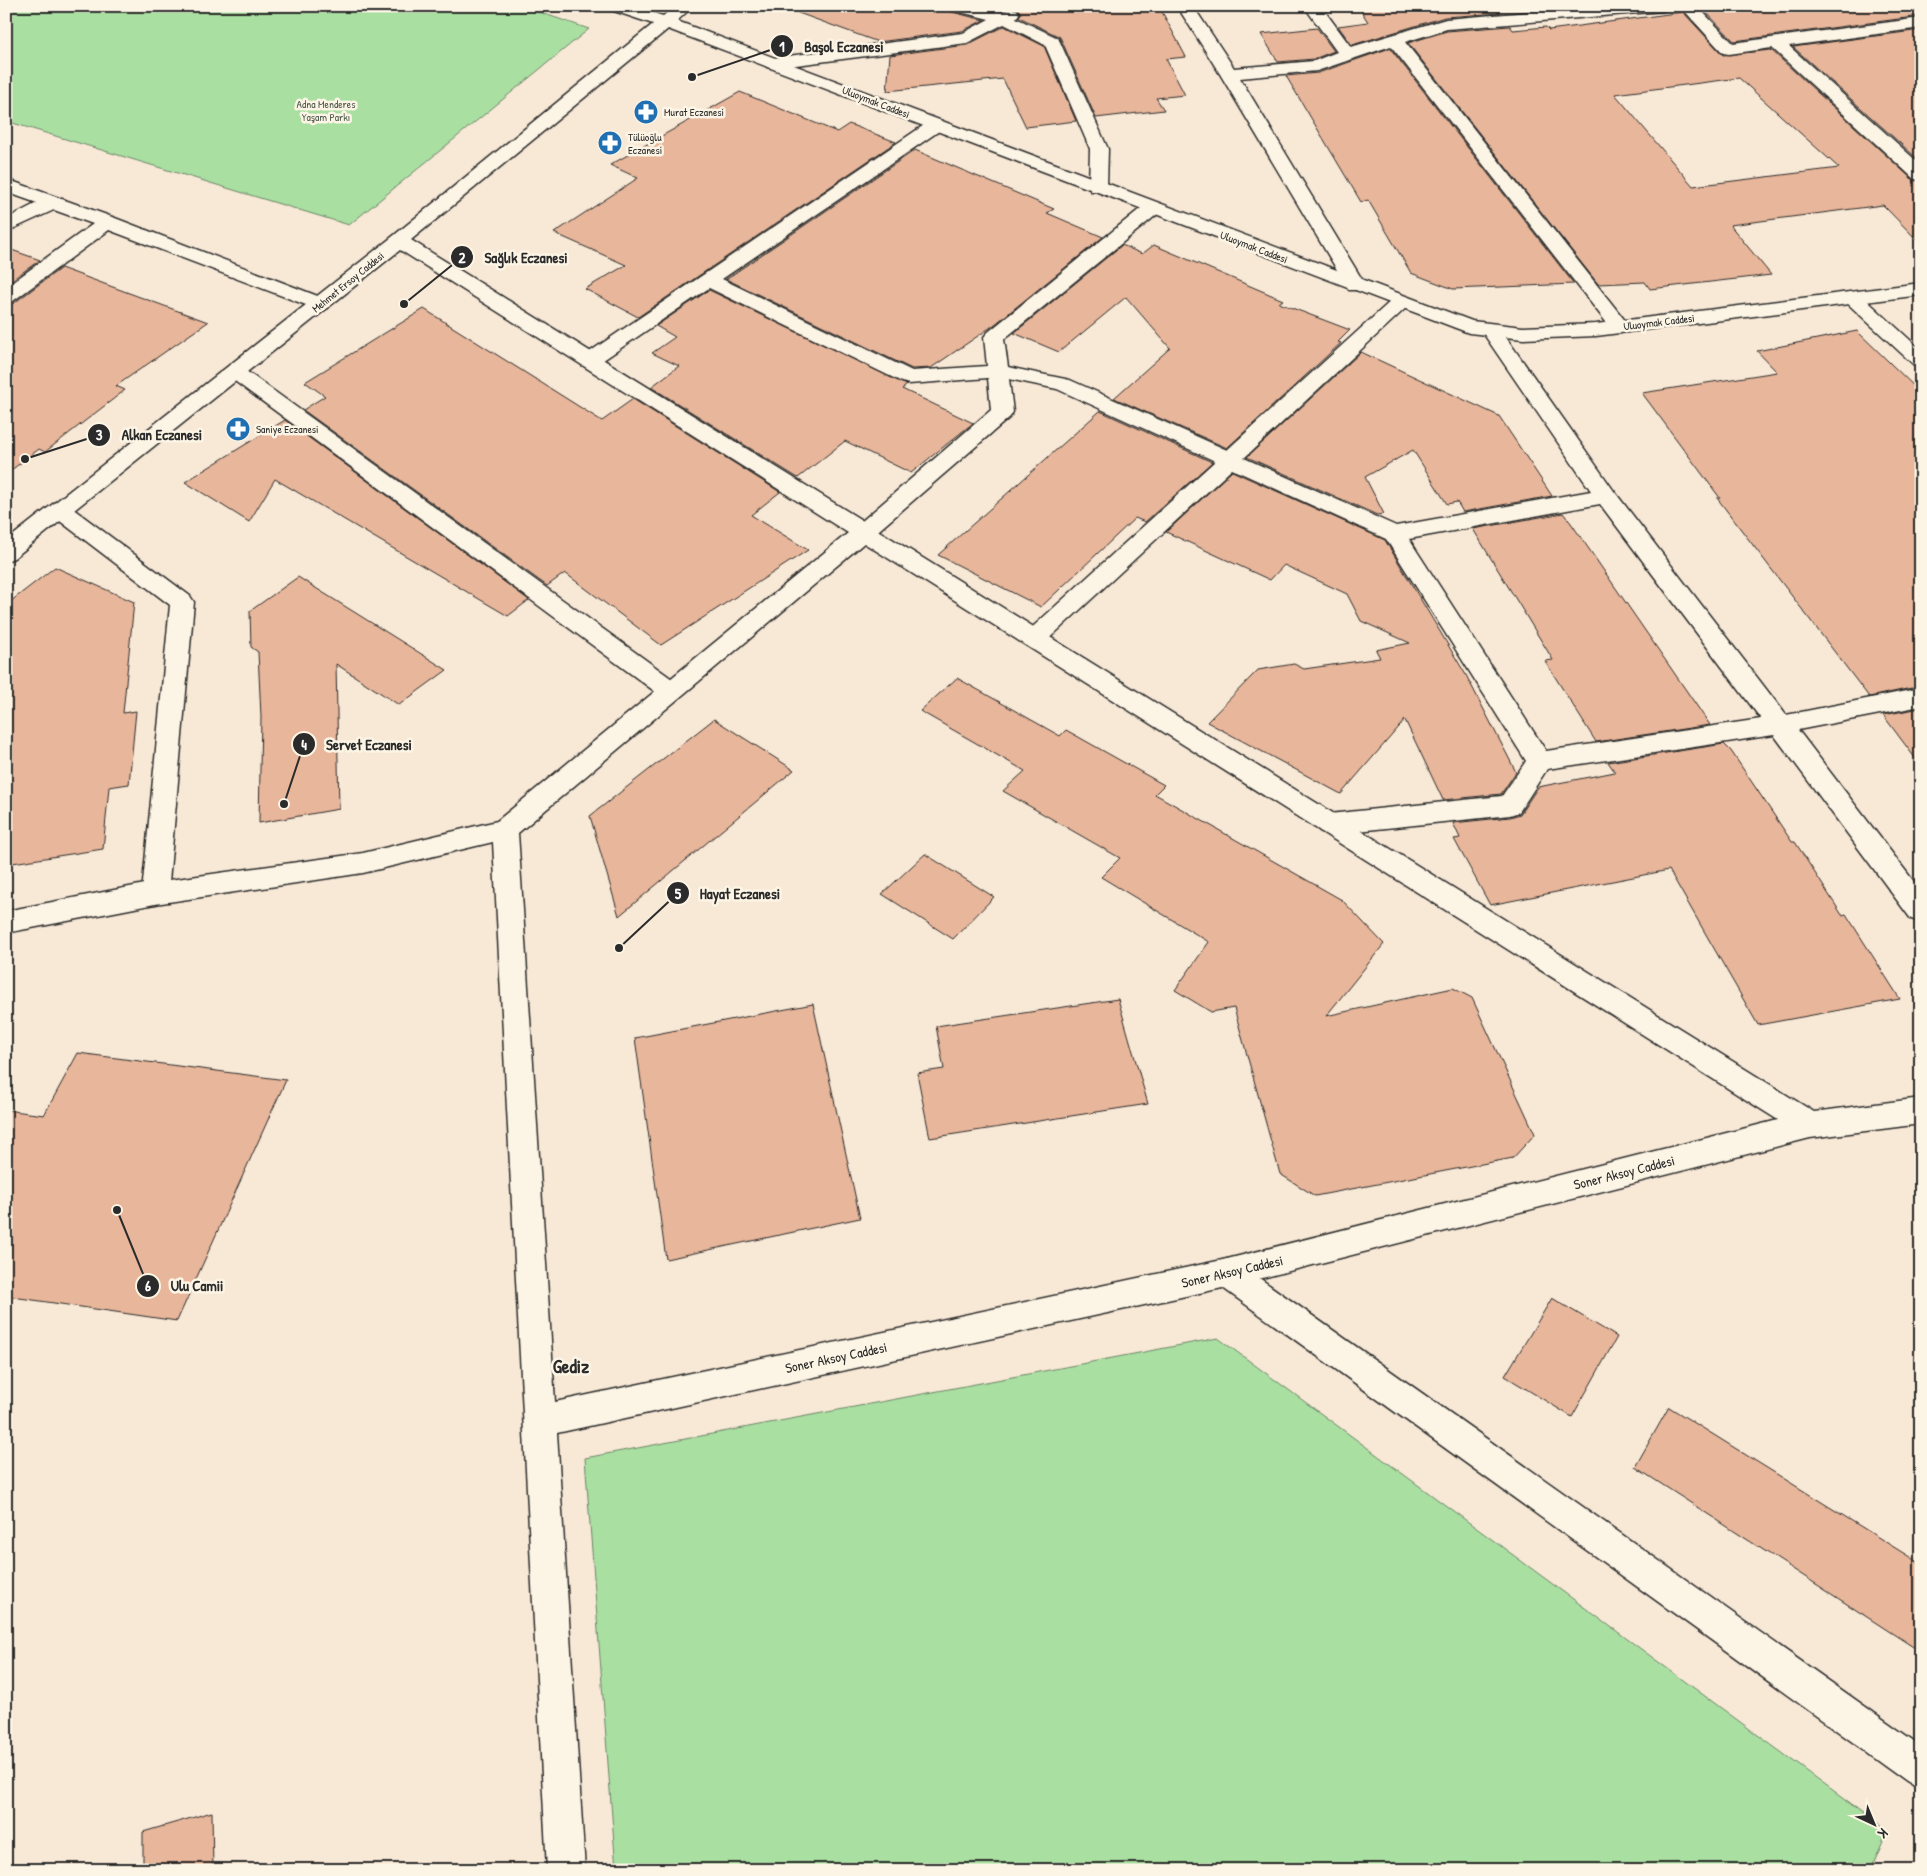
<svg xmlns="http://www.w3.org/2000/svg" width="1927" height="1876" viewBox="0 0 1927 1876" font-family="'Patrick Hand',sans-serif">
	<rect width="100%" height="100%" fill="#f8e8d6"/>
	<filter id="ink" filterUnits="userSpaceOnUse"><feTurbulence type="fractalNoise" baseFrequency=".02" numOctaves="2"/><feDisplacementMap in="SourceGraphic" scale="10" xChannelSelector="R" yChannelSelector="G"/><feConvolveMatrix kernelMatrix="1 2 1 2 8 2 1 2 1" color-interpolation-filters="sRGB"/></filter>
	<g filter="url(#ink)">
		<g fill="#aadfa2" stroke="#6a8566">
			<polygon points="6,6 521,6 589,29 349,225 6,121"/>
			<polygon points="1218,1338 1887,1830 1870,1870 616,1870 585,1458"/>
		</g>
		<g fill="#e8b69a" stroke="#2b2b2b" fill-rule="evenodd">
			<polygon points="794,6 944,6 948,11 984,20 962,31 878,42 793,11"/>
			<polygon points="985,6 1159,6 1186,57 1166,59 1185,95 1156,98 1164,110 1096,118 1060,37 1019,17 1021,13 1017,8 1010,7 1002,10"/>
			<polygon points="1358,6 1495,6 1500,13 1445,17 1352,45 1338,26 1368,22"/>
			<polygon points="1728,6 1921,6 1921,16 1734,41 1703,9"/>
			<path d="M1683 12 1723 55 1771 50 1913 180 1921 182V244L1883 205 1730 225 1771 275 1650 289 1645 282 1598 284 1408 43 1447 31 1510 26 1513 30 1546 27 1549 30ZM1739 78 1839 168 1693 186 1615 94Z"/>
			<polygon points="1004,26 1044,46 1076,121 1026,127 1003,79 887,91 890,55 967,45"/>
			<polygon points="1317,28 1334,51 1314,59 1278,62 1261,34"/>
			<polygon points="1921,30 1921,162 1793,47"/>
			<polygon points="1390,48 1574,284 1453,289 1411,273 1368,200 1361,202 1286,76 1318,73"/>
			<polygon points="740,92 837,132 849,124 896,142 638,317 585,289 626,265 554,233 638,178 610,165"/>
			<polygon points="915,150 1054,209 1047,213 1103,237 994,325 931,368 912,369 726,279"/>
			<polygon points="1122,245 1142,254 1154,245 1283,300 1279,303 1350,330 1338,342 1341,343 1227,448 1114,398 1170,348 1126,297 1059,352 1014,333"/>
			<polygon points="6,248 40,260 6,284"/>
			<polygon points="61,268 208,322 116,386 125,390 45,452 39,449 6,474 6,305 14,303"/>
			<polygon points="709,290 907,385 902,389 973,423 911,473 845,441 798,478 651,387 679,366 652,353 675,337 656,326"/>
			<polygon points="424,309 602,421 633,399 780,492 751,515 808,550 661,645 565,573 547,586 303,410 325,396 305,382"/>
			<polygon points="1857,331 1921,393 1921,686 1869,697 1717,498 1720,498 1642,393 1777,372 1757,351"/>
			<polygon points="1361,352 1499,416 1552,496 1463,512 1457,502 1447,504 1413,450 1365,477 1384,514 1377,515 1247,457"/>
			<polygon points="1100,411 1212,462 1145,522 1135,518 1041,607 938,555"/>
			<polygon points="285,420 529,600 508,616 275,479 249,522 185,482"/>
			<polygon points="1232,471 1385,540 1466,675 1516,772 1501,794 1443,800 1405,720 1341,794 1207,722 1258,670 1294,664 1304,669 1380,658 1376,650 1410,643 1361,621 1347,594 1284,565 1270,580 1166,532"/>
			<polygon points="1563,513 1571,523 1710,725 1596,742 1545,661 1553,660 1473,529"/>
			<polygon points="55,567 134,602 123,713 136,711 129,784 109,787 103,849 6,864 6,605"/>
			<polygon points="298,577 447,670 399,705 336,664 339,809 259,823 261,717 258,652 251,647 250,611"/>
			<polygon points="957,678 1060,736 1066,730 1164,785 1155,794 1342,900 1384,944 1326,1016 1453,988 1472,998 1535,1134 1513,1158 1315,1196 1280,1174 1234,1008 1211,1012 1175,990 1209,942 1101,877 1120,858 1003,791 1025,771 920,711"/>
			<polygon points="1921,708 1921,766 1883,715"/>
			<polygon points="714,719 794,770 619,916 590,816"/>
			<polygon points="1724,744 1731,751 1792,842 1795,842 1842,915 1846,914 1900,999 1758,1025 1669,870 1490,905 1454,839 1460,838 1453,823 1510,817 1520,814 1538,787 1615,772 1608,762"/>
			<polygon points="925,854 994,897 953,939 882,894"/>
			<polygon points="1118,999 1148,1104 930,1138 917,1073 944,1069 936,1026"/>
			<polygon points="813,1004 860,1218 666,1259 635,1038"/>
			<polygon points="78,1053 286,1080 177,1321 6,1296 6,1110 44,1115"/>
			<polygon points="1552,1298 1617,1337 1572,1417 1505,1376"/>
			<polygon points="1669,1407 1921,1564 1921,1652 1635,1467"/>
			<polygon points="212,1812 213,1870 143,1870 143,1832"/>
		</g>
		<g fill="none" stroke-linecap="round" stroke-linejoin="round">
			<defs>
				<g id="minor">
					<polygon points="946,6 976,6 1002,12 1011,9 1017,10 1019,14 1016,18 1058,38 1060,42 1108,149 1107,187 1105,191 1091,191 1089,187 1090,149 1045,45 1004,24 967,43 773,68 767,67 764,63 767,59 773,58 963,33 989,19 948,9"/>
					<polygon points="1177,6 1193,6 1234,68 1314,61 1337,52 1304,6 1321,6 1351,47 1446,19 1600,6 1671,6 1663,11 1447,29 1405,42 1627,323 1630,327 1627,331 1620,333 1613,331 1391,46 1317,71 1240,78 1366,286 1363,290 1349,290 1220,74"/>
					<polygon points="1680,6 1697,6 1733,43 1921,18 1921,28 1789,46 1921,165 1921,180 1914,179 1772,48 1729,54 1723,53"/>
					<path d="M936 120 942 121 945 125 942 129 722 279 912 371 987 366 984 337 987 333 1146 204H1160L1162 208 1160 212 1004 339 1008 367 1070 380 1227 450 1393 299 1400 297 1407 299 1410 303 1407 307 1244 458 1396 526 1591 491 1481 330 1484 326 1491 324 1498 326 1614 491 1786 715 1921 688V706L1798 730 1921 891V922L1911 919 1774 735 1547 769 1519 812 1510 815 1329 834 1320 831 1316 824 1320 817 1329 814 1502 796 1526 761 1386 539 1232 469 1042 645 1034 647 1026 645 1022 639 1026 633 1215 461 1057 389 1009 379 1013 412 1010 417 871 537 863 539 855 537 852 532 855 527 991 410 988 378 909 384 902 382 709 288 596 365 589 367 582 365 579 361 582 357 930 121ZM1600 504 1761 719 1546 751 1409 539Z"/>
					<polygon points="6,179 115,218 328,300 331,304 328,308 321,310 314,308 109,230 13,301 6,303 6,287 93,224 54,210 6,232 6,219 37,203 6,192"/>
					<polygon points="1853,292 1860,294 1921,350 1921,367 1914,365 1846,302 1843,298 1846,294"/>
					<polygon points="235,366 242,368 679,684 682,690 679,696 670,699 661,696 228,376 225,372 228,368"/>
					<polygon points="60,503 68,505 190,596 194,602 168,893 165,900 155,904 145,900 142,893 170,605 52,515 49,510 52,505"/>
					<polygon points="1227,1259 1238,1263 1921,1746 1921,1788 1908,1782 1216,1283 1211,1273 1216,1263"/>
				</g>
				<path id="tertiary" d="M606 6H632L663 16 675 6H693L677 21 1472 321 1523 327 1596 324 1921 283V295L1596 336 1523 339 1469 333 668 29 411 240 1814 1112 1921 1098V1124L1810 1138 1227 1287 557 1433 585 1870H547L493 842 363 873 155 904 6 933V911L155 882 363 853 497 821 848 533 400 250 14 558 6 561V541L392 237 653 24 608 9ZM864 543 1778 1120 1227 1259 555 1402 518 833Z"/>
			</defs>
			<use href="#minor" stroke="#2b2b2b" stroke-width="3"/>
			<use href="#tertiary" stroke="#2b2b2b" stroke-width="3"/>
			<use href="#minor" fill="#fcf5e5" fill-rule="evenodd"/>
			<use href="#tertiary" fill="#fcf5e5" fill-rule="evenodd"/>
		</g>
	</g>
	<defs>
		<symbol id="pharmacy-disc" viewBox="-11 -11 22 22"><circle r="9.5" fill="#1f6fb2" stroke="#fcf5e5"/><path d="M-2-6h4v4h4v4h-4v4h-4v-4h-4v-4h4Z" fill="#fff"/></symbol>
	</defs>
	<g fill-rule="evenodd">
		<use href="#pharmacy-disc" x="632" y="98" width="28" height="28"/>
		<use href="#pharmacy-disc" x="596" y="129" width="28" height="28"/>
		<use href="#pharmacy-disc" x="224" y="415" width="28" height="28"/>
	</g>
	<g text-anchor="middle" dominant-baseline="central" stroke-width="5" stroke-linejoin="round" paint-order="stroke">
		<g font-size="11" fill="#2b2b2b" stroke="#fcf5e5">
			<text transform="translate(876 102) rotate(21)">Uluoymak Caddesi</text>
			<text transform="translate(1254 247) rotate(21)">Uluoymak Caddesi</text>
			<text transform="translate(348 282) rotate(-39)">Mehmet Ersoy Caddesi</text>
			<text transform="translate(1659 322) rotate(-7)">Uluoymak Caddesi</text>
		</g>
		<g font-size="11" fill="#4b5849" stroke="#fcf5e5">
			<text x="326" y="104">Adna Menderes<tspan x="326" dy="13">Yaşam Parkı</tspan></text>
		</g>
		<g font-size="11" fill="#2b2b2b" stroke="#fcf5e5" text-anchor="start">
			<text x="664" y="112">Murat Eczanesi</text>
			<text x="628" y="137">Tülüoğlu<tspan x="628" dy="13">Eczanesi</tspan></text>
			<text x="256" y="429">Saniye Eczanesi</text>
		</g>
		<g font-size="14" fill="#2b2b2b" stroke="#fcf5e5">
			<text transform="translate(1624 1172) rotate(-14)">Soner Aksoy Caddesi</text>
			<text transform="translate(1232 1271) rotate(-13)">Soner Aksoy Caddesi</text>
			<text transform="translate(836 1357) rotate(-12)">Soner Aksoy Caddesi</text>
		</g>
		<g font-size="19" font-weight="bold" fill="#2b2b2b" stroke="#fcf5e5">
			<text x="571" y="1366">Gediz</text>
		</g>
	</g>
	<path fill="none" stroke="#2b2b2b" stroke-width="2" d="M692 77L782 46M404 304L462 257M25 459L99 435M284 804L304 744M619 948L678 893M117 1210L148 1286"/>
	<g fill="#2b2b2b" stroke="#fcf5e5" stroke-width="2">
		<circle cx="692" cy="77" r="5"/>
		<circle cx="404" cy="304" r="5"/>
		<circle cx="25" cy="459" r="5"/>
		<circle cx="284" cy="804" r="5"/>
		<circle cx="619" cy="948" r="5"/>
		<circle cx="117" cy="1210" r="5"/>
		<circle cx="782" cy="46" r="12"/>
		<circle cx="462" cy="257" r="12"/>
		<circle cx="99" cy="435" r="12"/>
		<circle cx="304" cy="744" r="12"/>
		<circle cx="678" cy="893" r="12"/>
		<circle cx="148" cy="1286" r="12"/>
	</g>
	<g font-size="15" text-anchor="middle" font-weight="bold" fill="#fff">
		<text x="782" y="52">1</text>
		<text x="462" y="263">2</text>
		<text x="99" y="440">3</text>
		<text x="304" y="750">4</text>
		<text x="678" y="899">5</text>
		<text x="148" y="1291">6</text>
	</g>
	<g font-size="15" text-anchor="middle" font-weight="bold" fill="#2b2b2b" stroke="#fcf5e5" stroke-width="5" stroke-linejoin="round" paint-order="stroke">
		<text x="844" y="52">Başol Eczanesi</text>
		<text x="526" y="263">Sağlık Eczanesi</text>
		<text x="162" y="440">Alkan Eczanesi</text>
		<text x="369" y="750">Servet Eczanesi</text>
		<text x="740" y="899">Hayat Eczanesi</text>
		<text x="197" y="1291">Ulu Camii</text>
	</g>
	<rect width="1927" height="1876" fill="none" stroke="#fcf5e5" stroke-width="25"/>
	<rect x="12" y="12" width="1902" height="1851" fill="none" stroke="#2b2b2b" stroke-width="2" filter="url(#ink)"/>
	<g transform="translate(1874 1824) rotate(136)" stroke="#fcf5e5" stroke-width="4" paint-order="stroke">
	<path d="M0-4L9 19L0 12L-9 19Z" fill="#2b2b2b"/>
	<text y="-8" font-size="14" font-weight="bold" text-anchor="middle" fill="#2b2b2b">K</text>
	</g>
</svg>
